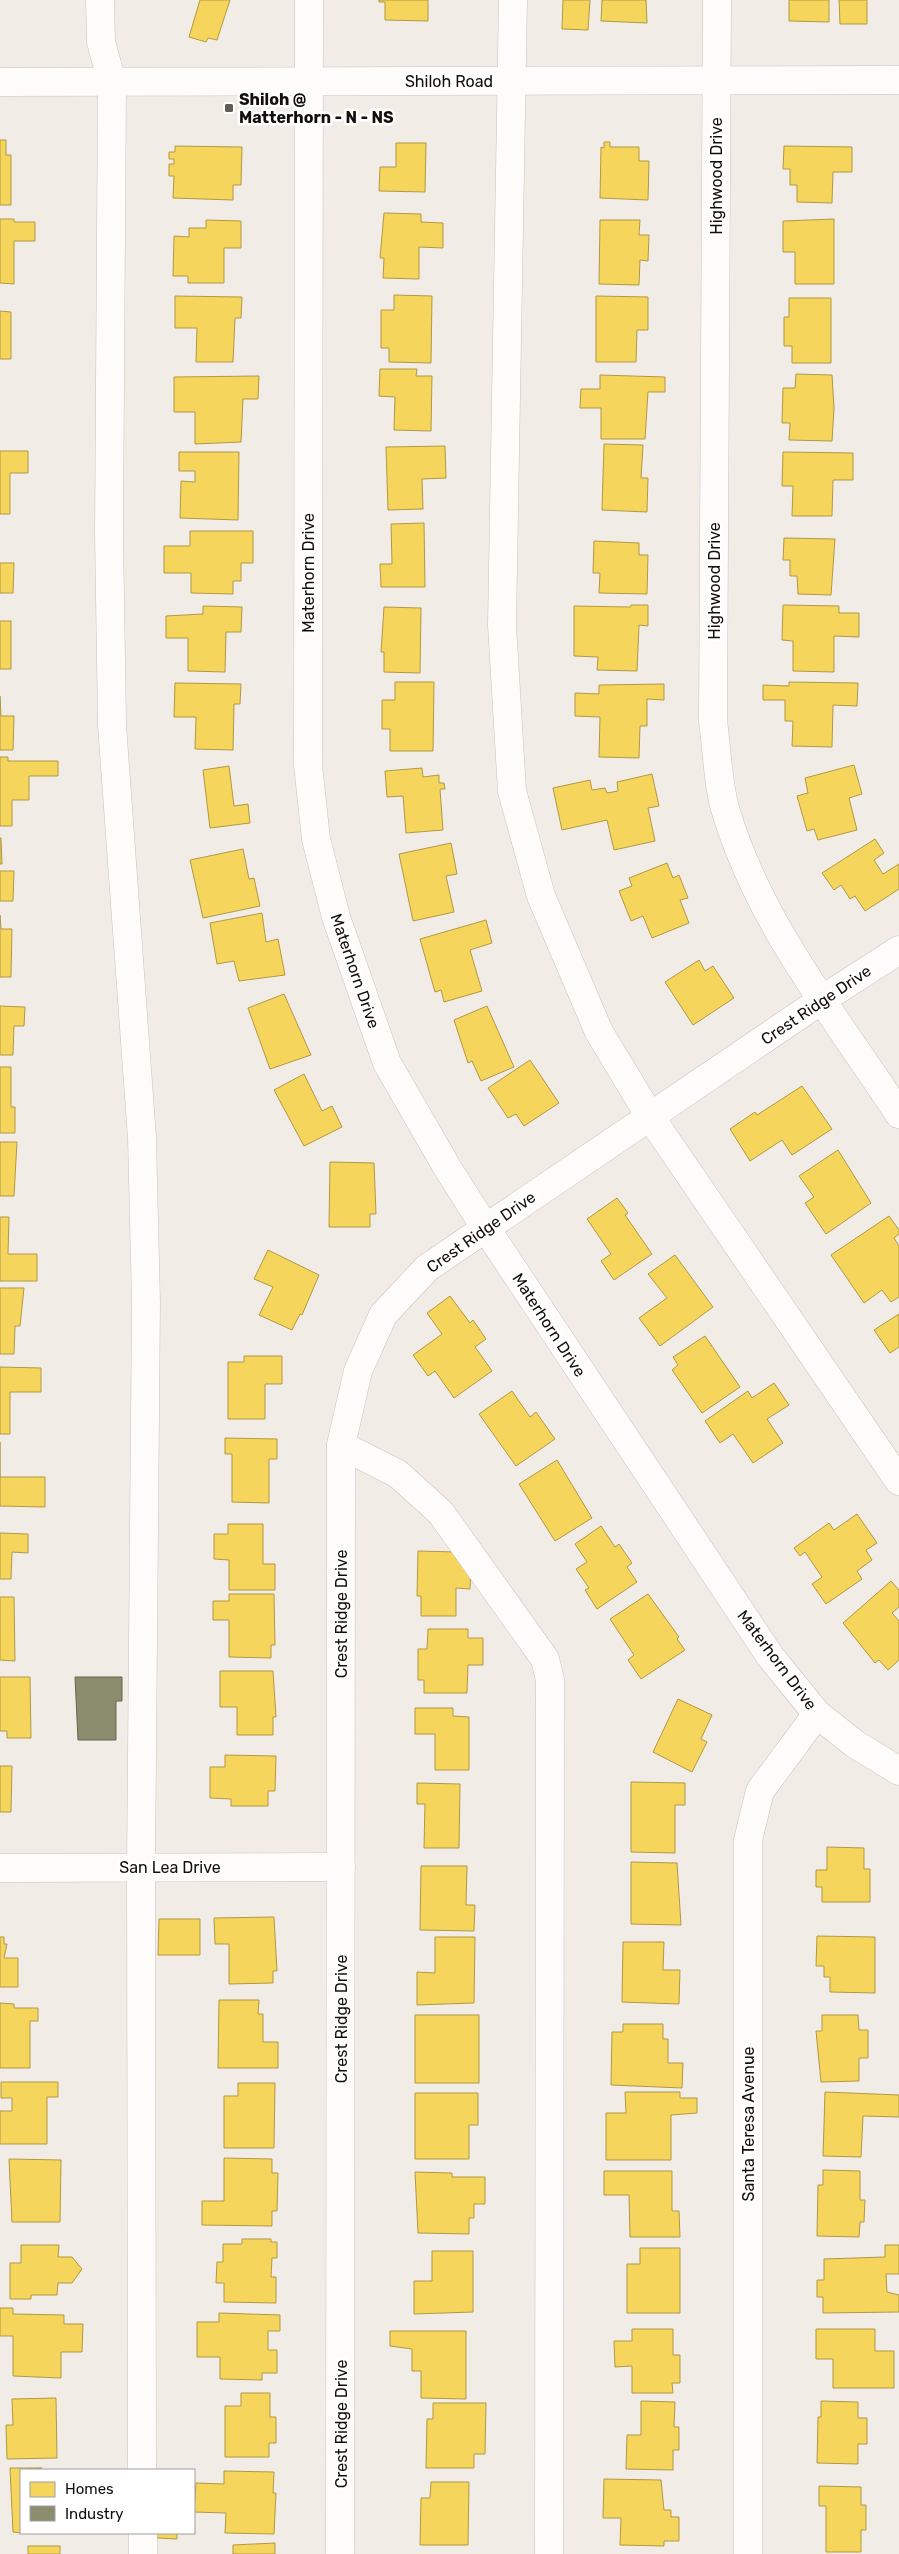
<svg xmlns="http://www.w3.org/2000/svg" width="899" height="2554" viewBox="0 0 899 2554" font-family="Rubik,sans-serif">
	<rect width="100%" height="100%" fill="#f2ece7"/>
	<g fill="#f6d55c" stroke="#b19944">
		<polygon points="200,0 230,0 217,40 208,38 206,42 189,37"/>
		<polygon points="379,0 428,0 428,21 385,20 385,2 379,2"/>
		<polygon points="563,0 590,0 588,30 562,29"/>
		<polygon points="602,0 646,0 647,23 601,21"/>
		<polygon points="789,0 829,0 829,22 789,21"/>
		<polygon points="839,0 867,0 867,24 840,24"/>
		<polygon points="0,140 6,140 6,155 11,155 11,205 0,205"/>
		<polygon points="604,142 610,142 610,147 639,147 639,161 649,161 648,200 600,198 601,147 604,148"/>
		<polygon points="396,143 426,143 425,192 379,191 380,167 396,167"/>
		<polygon points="175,146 242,147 241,185 233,185 233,200 173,198 174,176 169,176 169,164 174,164 174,159 169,159 169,152 175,152"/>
		<polygon points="784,146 852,147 852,172 833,172 832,203 797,202 797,185 790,185 790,169 783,169"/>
		<polygon points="384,213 421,214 421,222 443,223 443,248 419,247 419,279 383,278 384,258 380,258"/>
		<polygon points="0,219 14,219 14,222 35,222 35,241 14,241 14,284 0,283"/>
		<polygon points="834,219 834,284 795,284 795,252 783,252 783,221"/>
		<polygon points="206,220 241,221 241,248 224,248 224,283 188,283 188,276 173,276 174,236 189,237 189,228 206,228"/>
		<polygon points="600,220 640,220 639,235 649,235 648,261 640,260 639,285 599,284"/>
		<polygon points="394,295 432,296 431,363 389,362 389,348 381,348 381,310 394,310"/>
		<polygon points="175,296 242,297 241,318 235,318 233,362 196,362 197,328 175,328"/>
		<polygon points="596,296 648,297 648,330 637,330 636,362 596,362"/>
		<polygon points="789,298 831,298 831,363 792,363 792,346 784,346 784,317 789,317"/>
		<polygon points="0,311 11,312 11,359 0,359"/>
		<polygon points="380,369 417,369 416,376 432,376 431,431 394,430 395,397 379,396"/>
		<polygon points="796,374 832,375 834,408 832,441 789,440 790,423 782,423 783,388 795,388"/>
		<polygon points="600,375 665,377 665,392 648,392 645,439 601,439 601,408 580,408 581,389 600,389"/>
		<polygon points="259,376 258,399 243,399 241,442 195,444 195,412 174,412 174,377"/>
		<polygon points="604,444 643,445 641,478 648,478 647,512 602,510"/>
		<polygon points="445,446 446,478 422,479 423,509 388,510 386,447"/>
		<polygon points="0,451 28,451 28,473 10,473 10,514 0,514"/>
		<polygon points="179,452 239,452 238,520 180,518 181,481 195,482 195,471 179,471"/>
		<polygon points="783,452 853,453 853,480 833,480 832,516 792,516 793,486 782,486"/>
		<polygon points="424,523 425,587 381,587 380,564 392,564 391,524"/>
		<polygon points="190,531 253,531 253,563 241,563 241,581 233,581 233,594 191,593 191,573 164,573 164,546 190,546"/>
		<polygon points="784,538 835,539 831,595 798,594 797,576 790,576 790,560 783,560"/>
		<polygon points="594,541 639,543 639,555 648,555 647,594 599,593 600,573 593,573"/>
		<polygon points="0,563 14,563 13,593 0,593"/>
		<polygon points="631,605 648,605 648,626 639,625 637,671 597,670 598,657 574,656 574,606 630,607"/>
		<polygon points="783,605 839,606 839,613 859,613 859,637 834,636 834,672 793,671 793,641 782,640"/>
		<polygon points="203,606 242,607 241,632 226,632 225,672 188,671 188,638 166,638 166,616 203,614"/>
		<polygon points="384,607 421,608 420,673 384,672 384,652 381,652"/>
		<rect x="0" y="621" width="11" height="48"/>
		<polygon points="395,682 434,682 433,751 390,751 390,729 382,729 382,700 395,700"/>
		<polygon points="789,682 858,683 857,706 833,705 832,747 792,746 793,721 785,721 785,700 763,700 763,685 789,686"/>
		<polygon points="175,683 241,684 240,704 234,704 233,750 195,749 196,717 174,717"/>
		<polygon points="664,684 664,700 647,699 647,726 640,726 639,758 599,757 600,717 575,716 575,693 599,694 599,685"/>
		<polygon points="0,696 1,716 14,716 13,750 0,750"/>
		<polygon points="0,757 8,757 8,761 58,761 58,776 29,776 29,800 12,800 12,826 0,826"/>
		<polygon points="854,765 862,794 849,798 857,830 818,840 814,829 807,831 797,796 808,793 805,778"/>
		<polygon points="229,766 234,806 248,804 250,823 210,828 203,770"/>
		<polygon points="422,768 423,777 439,775 439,783 444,783 445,789 440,789 443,830 406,833 403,796 387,797 385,771"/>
		<polygon points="652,774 659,806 648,808 655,841 614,850 607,820 562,830 553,788 590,780 592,790 605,788 607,793 618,791 617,782"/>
		<polygon points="0,838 1,838 2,864 0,864"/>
		<polygon points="875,839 884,853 874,860 883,874 899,864 899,889 865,911 855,896 850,899 841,885 834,890 822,873"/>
		<polygon points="451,843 457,874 446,876 454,912 413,921 399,854"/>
		<polygon points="243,849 249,879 254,878 260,906 203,918 190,860"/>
		<polygon points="667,863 673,878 679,875 688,898 680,900 689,923 652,938 643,916 631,921 619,891 632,886 629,878"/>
		<polygon points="0,871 14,871 13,901 0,901"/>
		<polygon points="262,913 266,942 278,939 285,975 239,981 234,961 217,964 210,923"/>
		<polygon points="0,915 1,929 12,929 11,977 0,977"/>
		<polygon points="486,920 492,943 470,950 482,991 444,1002 441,990 435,992 420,939"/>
		<polygon points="699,960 705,971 713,966 734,998 693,1025 665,982"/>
		<polygon points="284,994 311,1055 270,1069 248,1008"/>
		<polygon points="0,1006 25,1007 24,1026 14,1026 13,1055 0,1055"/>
		<polygon points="487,1006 514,1067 481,1081 472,1061 468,1063 454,1020"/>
		<polygon points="530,1060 559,1103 524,1126 516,1114 508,1118 488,1088"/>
		<polygon points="0,1067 11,1067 11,1107 15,1107 15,1133 0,1133"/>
		<polygon points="304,1074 322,1111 332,1106 342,1127 304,1146 274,1090"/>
		<polygon points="802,1086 832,1129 792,1155 782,1140 750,1161 730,1129 755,1112 757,1115"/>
		<polygon points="0,1142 17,1142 14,1196 0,1196"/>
		<polygon points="838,1150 871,1203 826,1234 805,1203 814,1197 799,1176"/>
		<polygon points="330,1162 374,1163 376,1214 370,1214 370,1227 329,1227"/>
		<polygon points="617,1198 628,1213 625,1215 652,1254 614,1280 601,1261 611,1254 587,1219"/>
		<polygon points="889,1216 899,1230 899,1234 894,1238 899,1246 899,1297 891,1302 882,1290 864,1303 831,1255"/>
		<polygon points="0,1217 9,1217 8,1254 37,1254 37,1281 0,1281"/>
		<polygon points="268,1250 319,1275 302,1315 300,1314 292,1330 259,1315 273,1287 254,1279"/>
		<polygon points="675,1255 713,1307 660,1346 639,1318 667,1298 648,1274"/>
		<polygon points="0,1288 24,1288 20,1326 15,1326 14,1354 0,1354"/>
		<polygon points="450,1296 470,1323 473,1320 486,1339 475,1347 492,1371 454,1398 435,1371 428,1376 413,1355 442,1334 427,1313"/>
		<polygon points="899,1314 899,1347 890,1353 874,1330"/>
		<polygon points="705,1336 740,1387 702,1413 672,1370 678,1365 673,1357"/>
		<polygon points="244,1356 282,1356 282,1384 265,1384 265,1419 228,1419 228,1362 244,1362"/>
		<polygon points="0,1367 41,1368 41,1392 10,1392 10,1434 0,1434"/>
		<polygon points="774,1383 789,1405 767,1419 783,1443 753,1463 733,1434 720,1443 705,1421 748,1391 752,1398"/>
		<polygon points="512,1391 530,1417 536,1412 555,1439 516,1466 479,1414"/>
		<polygon points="225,1438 277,1439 277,1459 269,1459 269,1503 232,1502 232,1454 225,1454"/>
		<polygon points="0,1442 0,1477 45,1477 45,1507 0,1506"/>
		<polygon points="557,1460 592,1518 555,1541 519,1484"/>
		<polygon points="857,1514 877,1543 866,1550 872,1560 857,1571 862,1579 826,1604 812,1584 822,1577 805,1552 800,1556 794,1548 829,1523 834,1530"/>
		<polygon points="228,1524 263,1524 263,1564 275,1564 275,1590 229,1590 229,1560 214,1559 214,1534 228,1534"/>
		<polygon points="601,1526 615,1547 619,1544 632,1563 627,1567 637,1582 597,1609 585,1590 589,1588 576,1569 587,1562 575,1544"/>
		<polygon points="0,1533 28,1534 28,1553 12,1552 11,1579 0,1579"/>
		<polygon points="418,1551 456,1552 456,1559 463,1559 471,1567 470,1589 456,1588 456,1616 421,1616 421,1596 417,1596"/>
		<polygon points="891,1581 899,1590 899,1607 892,1613 899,1621 899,1660 888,1670 879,1660 875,1663 843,1623"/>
		<polygon points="229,1594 274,1594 275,1645 271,1645 271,1658 229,1657 229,1620 213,1620 213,1601 229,1601"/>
		<polygon points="648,1594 679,1637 677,1639 685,1650 641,1679 628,1660 634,1655 610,1619"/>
		<polygon points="0,1597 14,1597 15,1661 0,1660"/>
		<polygon points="428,1629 468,1629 468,1638 483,1638 483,1665 468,1665 467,1693 424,1693 424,1680 418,1680 418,1649 427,1649"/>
		<polygon points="220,1671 273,1671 276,1717 273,1717 273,1735 237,1735 237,1707 220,1707"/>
		<polygon points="0,1677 30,1677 31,1738 7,1738 7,1731 0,1731"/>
		<polygon points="678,1699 712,1715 701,1739 707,1742 692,1772 653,1752"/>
		<polygon points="415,1708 453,1708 453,1716 469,1717 469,1770 435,1770 435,1734 415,1734"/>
		<polygon points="225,1755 276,1756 275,1791 268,1791 268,1806 231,1806 231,1799 210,1798 210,1767 225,1767"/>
		<polygon points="0,1766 12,1766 11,1812 0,1812"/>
		<polygon points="631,1782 685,1783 685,1805 675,1805 675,1853 631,1852"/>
		<polygon points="417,1783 460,1784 459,1848 424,1848 425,1804 417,1804"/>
		<polygon points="827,1847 864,1848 864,1869 870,1869 870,1902 822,1902 822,1887 816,1887 816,1870 827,1870"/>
		<polygon points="631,1862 677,1863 681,1925 631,1924"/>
		<polygon points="421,1866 467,1866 466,1905 475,1905 474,1931 420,1930"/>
		<polygon points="274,1917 277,1971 273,1971 273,1983 229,1984 229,1944 215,1944 214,1918"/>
		<polygon points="159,1919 200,1919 200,1955 158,1955"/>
		<polygon points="817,1936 875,1937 875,1993 830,1992 830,1977 824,1977 824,1966 816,1966"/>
		<polygon points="0,1937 4,1937 4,1944 7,1944 4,1958 18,1958 18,1987 0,1987"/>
		<polygon points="435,1937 475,1937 474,2003 417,2005 417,1972 435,1973"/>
		<polygon points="623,1942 664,1942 663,1970 680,1970 679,2004 622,2002"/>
		<polygon points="219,2000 259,2000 258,2014 263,2014 263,2042 278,2042 278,2068 218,2068"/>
		<polygon points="0,2003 14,2004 14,2008 38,2008 38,2021 30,2021 30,2068 0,2068"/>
		<rect x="415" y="2015" width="64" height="68"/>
		<polygon points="822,2015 858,2015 859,2030 868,2030 868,2058 859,2058 859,2081 821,2082 816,2031 822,2031"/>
		<polygon points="623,2024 663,2024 663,2039 668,2039 668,2063 683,2063 682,2088 611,2085 612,2032 623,2032"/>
		<polygon points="1,2082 58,2082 58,2097 47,2097 47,2144 0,2144 0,2111 12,2111 12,2098 1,2098"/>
		<polygon points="238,2083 275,2083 274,2148 224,2148 224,2096 238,2096"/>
		<polygon points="625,2092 680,2092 680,2098 697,2098 697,2113 671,2115 671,2160 606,2160 606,2113 626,2113"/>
		<polygon points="825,2092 899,2095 899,2117 863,2116 861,2157 823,2156"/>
		<polygon points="415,2093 478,2093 478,2125 469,2125 469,2159 415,2159"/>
		<polygon points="224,2158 272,2159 272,2173 278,2173 277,2211 272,2211 272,2226 202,2225 202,2201 224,2201"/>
		<polygon points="9,2159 61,2160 60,2222 12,2222"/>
		<polygon points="823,2170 860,2171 860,2200 865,2200 864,2222 860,2222 859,2237 817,2236 818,2185 823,2185"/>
		<polygon points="604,2171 672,2171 672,2211 679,2211 680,2237 630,2237 629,2195 604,2195"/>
		<polygon points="415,2172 452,2173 452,2177 485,2177 485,2204 474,2204 474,2218 469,2218 469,2234 418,2233"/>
		<polygon points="242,2239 271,2239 271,2242 277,2242 277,2258 272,2258 271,2277 276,2277 276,2303 224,2302 224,2283 216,2283 217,2262 223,2262 223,2244 242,2244"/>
		<polygon points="21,2245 59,2245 58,2257 72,2257 82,2269 72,2283 58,2283 57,2295 31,2295 31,2299 10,2299 10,2263 21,2263"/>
		<polygon points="885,2245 899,2245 899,2274 886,2274 887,2292 899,2295 899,2312 823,2313 823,2297 817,2297 817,2280 824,2280 824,2259 885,2257"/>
		<polygon points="640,2248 680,2248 680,2313 627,2313 627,2264 640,2264"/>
		<polygon points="432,2251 473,2251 473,2312 414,2314 414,2281 432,2281"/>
		<polygon points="0,2308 13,2308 13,2314 64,2315 64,2324 83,2324 82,2352 61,2352 61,2378 13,2376 13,2336 0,2336"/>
		<polygon points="219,2313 280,2315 280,2331 268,2331 268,2350 277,2350 277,2373 262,2373 262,2380 220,2379 220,2357 197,2357 197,2322 219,2322"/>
		<polygon points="632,2329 673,2329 673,2355 680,2355 680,2383 672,2383 673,2393 632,2393 632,2366 615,2367 614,2341 632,2341"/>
		<polygon points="816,2329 875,2329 875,2351 894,2351 894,2388 833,2388 833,2359 816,2359"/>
		<polygon points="390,2331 466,2331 466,2399 421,2398 421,2371 412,2371 412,2349 390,2346"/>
		<polygon points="241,2393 270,2393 270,2417 276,2417 276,2443 269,2443 269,2457 225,2457 225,2406 241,2406"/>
		<polygon points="56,2398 57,2458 7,2459 6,2425 13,2425 12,2399"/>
		<polygon points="641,2401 675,2402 674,2427 679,2427 679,2450 673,2450 673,2470 626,2469 627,2435 641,2435"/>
		<polygon points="821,2401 858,2402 858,2418 867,2418 867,2444 858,2444 858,2464 817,2463 818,2417 821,2417"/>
		<polygon points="433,2403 486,2403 485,2454 474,2454 474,2468 426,2468 427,2419 433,2419"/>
		<polygon points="10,2468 42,2468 21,2470 21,2533 13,2532"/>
		<polygon points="224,2471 274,2472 273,2493 276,2493 274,2534 225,2533 226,2513 194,2512 196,2483 224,2484"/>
		<polygon points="604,2479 661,2480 664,2510 671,2510 671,2517 679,2517 679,2541 664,2541 664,2546 620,2545 621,2518 603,2518"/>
		<polygon points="431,2482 469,2482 468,2545 420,2545 421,2498 430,2498"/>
		<polygon points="819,2486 861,2487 861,2505 866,2505 866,2530 861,2530 861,2552 826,2552 826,2506 819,2506"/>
		<polygon points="157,2533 177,2533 177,2539 157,2538"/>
		<polygon points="275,2543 275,2554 233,2554 233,2545"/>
		<rect x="28" y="2546" width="32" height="8"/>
	</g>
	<polygon fill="#8c8c6e" stroke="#676650" points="75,1677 122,1677 122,1701 116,1701 116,1740 78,1740"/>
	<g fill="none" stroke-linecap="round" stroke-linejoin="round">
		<defs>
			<g id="minor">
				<polyline points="100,0 101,42 112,82 109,534 112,725 142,1138 146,1302 141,1867 142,2470"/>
				<polyline points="309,0 308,765 316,839 336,917 387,1063 448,1169 485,1227 770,1656 817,1714 855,1744 899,1771"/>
				<polyline points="513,0 502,625 512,791 541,896 599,1032 651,1118 899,1481"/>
				<path d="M717 0 713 721C717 750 718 789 727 815 761 926 837 1019 899 1114"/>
				<polyline points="0,82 899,80"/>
				<polyline points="341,1445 398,1474 441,1513 545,1659 550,1680 549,2554"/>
				<polyline points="0,1868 341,1867"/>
				<polyline points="143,2533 143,2554"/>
				<polyline points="340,2554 341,1445 358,1371 383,1315 427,1268 823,999 899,950"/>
				<polyline points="748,2554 748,1840 760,1791 817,1714"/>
			</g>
		</defs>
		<use href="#minor" stroke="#c8c3bf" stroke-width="29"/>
		<use href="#minor" stroke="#fdfcfb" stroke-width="28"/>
	</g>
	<rect fill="#605c58" stroke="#fff" stroke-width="2" x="224" y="103" width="10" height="10" rx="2.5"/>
	<g text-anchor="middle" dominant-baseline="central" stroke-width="5" stroke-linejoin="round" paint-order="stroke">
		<g font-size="16" fill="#110e0b" stroke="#fff">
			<text x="449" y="81">Shiloh Road</text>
			<text transform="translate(716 176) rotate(-90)">Highwood Drive</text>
			<text transform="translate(308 573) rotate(-90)">Materhorn Drive</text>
			<text transform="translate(714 581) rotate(-90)">Highwood Drive</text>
			<text transform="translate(355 971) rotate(71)">Materhorn Drive</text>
			<text transform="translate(816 1005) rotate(-34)">Crest Ridge Drive</text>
			<text transform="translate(481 1232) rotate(-35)">Crest Ridge Drive</text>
			<text transform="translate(549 1325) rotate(57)">Materhorn Drive</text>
			<text transform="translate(341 1614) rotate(-90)">Crest Ridge Drive</text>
			<text transform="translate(777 1660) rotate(53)">Materhorn Drive</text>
			<text x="170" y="1867">San Lea Drive</text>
			<text transform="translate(341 2019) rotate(-90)">Crest Ridge Drive</text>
			<text transform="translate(748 2124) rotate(-90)">Santa Teresa Avenue</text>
			<text transform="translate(341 2424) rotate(-90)">Crest Ridge Drive</text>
		</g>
		<g font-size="16" font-weight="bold" fill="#110e0b" stroke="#fff" text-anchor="start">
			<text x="239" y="99">Shiloh @<tspan x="239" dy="18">Matterhorn - N - NS</tspan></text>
		</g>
	</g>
	<rect x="20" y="2469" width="175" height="65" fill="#ffffff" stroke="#a09f9d"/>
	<rect x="30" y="2482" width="25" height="15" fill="#f6d55c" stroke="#a09f9d"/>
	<text x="65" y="2494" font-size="15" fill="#110e0b">Homes</text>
	<rect x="30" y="2506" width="25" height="15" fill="#8c8c6e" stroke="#a09f9d"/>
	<text x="65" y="2519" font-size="15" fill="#110e0b">Industry</text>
</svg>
